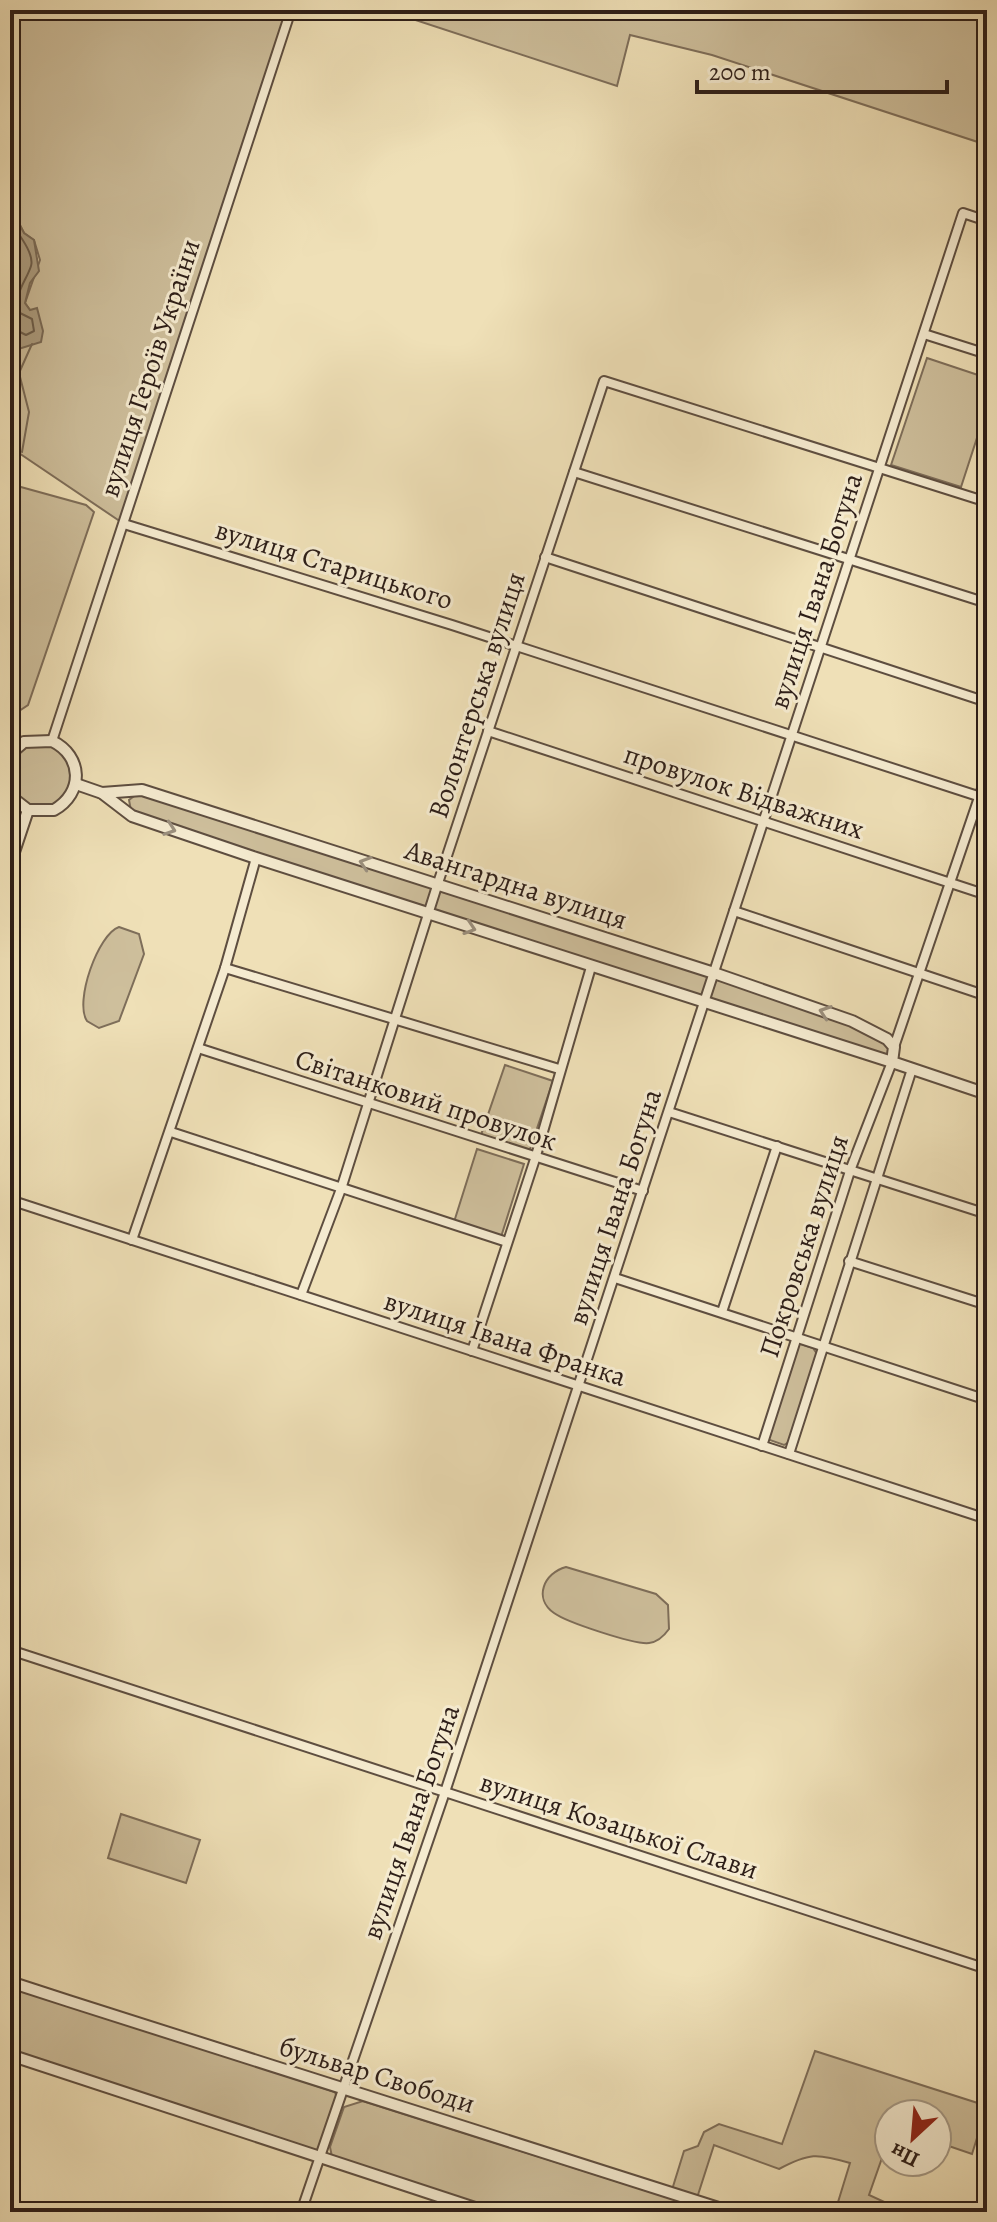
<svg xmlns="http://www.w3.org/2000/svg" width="997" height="2222" viewBox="0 0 997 2222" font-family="Alegreya,serif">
	<rect width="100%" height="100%" fill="#efe0b7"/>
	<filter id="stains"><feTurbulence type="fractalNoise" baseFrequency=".0025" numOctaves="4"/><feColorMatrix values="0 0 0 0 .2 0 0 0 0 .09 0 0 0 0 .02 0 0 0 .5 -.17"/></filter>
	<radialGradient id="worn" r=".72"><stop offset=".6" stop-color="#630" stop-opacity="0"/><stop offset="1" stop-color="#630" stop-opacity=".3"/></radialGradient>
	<g fill="#cebf9c" stroke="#7e6e5a" stroke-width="2">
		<polygon points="10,10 291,10 124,524 10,447 10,348 31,342 30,310 25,303 40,260 34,240 24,233 10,206"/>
		<polygon points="385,10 987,10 987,145 712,55 630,35 617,86"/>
		<polygon points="927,358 987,378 987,407 961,487 891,465"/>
		<polygon points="10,484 86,505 94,512 28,705 10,717"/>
		<circle cx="40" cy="775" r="32"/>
		<polygon points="142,790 714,973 887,1039 892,1062 132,816 129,800"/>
		<path d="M119 927 139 934 144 954 119 1021 99 1028 87 1021C74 1002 98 934 119 927Z"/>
		<polygon points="505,1065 553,1081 528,1155 480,1138"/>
		<polygon points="477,1149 524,1164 501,1237 454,1222"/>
		<polygon points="794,1342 813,1348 817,1354 789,1442 784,1445 764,1438"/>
		<path d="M566 1567 656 1594 668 1605 669 1629C664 1636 658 1642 649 1643 635 1645 566 1622 554 1613 533 1598 544 1573 566 1567Z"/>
		<polygon points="121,1814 200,1840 186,1883 108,1858"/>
		<polygon points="10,1985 335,2092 337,2098 320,2147 316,2151 10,2052"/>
		<path d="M815 2051 987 2106 972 2154 937 2142V2114H889V2138L869 2195 906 2212H835L850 2163C817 2153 809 2153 779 2169L714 2145 696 2201 671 2193 684 2151 698 2146 704 2132 719 2124 782 2144Z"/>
		<polygon points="363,2101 714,2212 498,2212 332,2157 330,2147 344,2107"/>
	</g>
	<polygon fill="#ad9e81" stroke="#7a6b57" stroke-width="2" points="10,206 24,233 34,240 39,271 30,283 25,303 30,310 37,308 43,331 41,342 12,351 10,345 17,338 10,335"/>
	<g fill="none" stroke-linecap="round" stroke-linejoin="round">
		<path stroke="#6d5e4c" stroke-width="2" d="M10 221C16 231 35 253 31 266 26 282 12 295 20 313L32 319 34 331 26 335 10 327"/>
		<polyline stroke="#7a6b57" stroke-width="2" points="22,452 29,412 19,373 32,344"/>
		<defs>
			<g id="minor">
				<polyline points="924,334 987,354"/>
				<polyline points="574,472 987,603"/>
				<polyline points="124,524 452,625 987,799"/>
				<polyline points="545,557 987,702"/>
				<polyline points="488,731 987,895"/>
				<polyline points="52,741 291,10"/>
				<polyline points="734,911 987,996"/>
				<polyline points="225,968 559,1069"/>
				<polyline points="894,1047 987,774"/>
				<polyline points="198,1048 643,1191"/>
				<polyline points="669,1112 987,1214"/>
				<polyline points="171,1132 507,1242"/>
				<polyline points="10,1200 987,1519"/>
				<polyline points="132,1240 225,968 256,858"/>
				<polyline points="849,1261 987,1305"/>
				<polyline points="615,1278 987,1400"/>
				<polyline points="301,1295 341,1189 437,886 604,381 987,502"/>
				<polyline points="722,1312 777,1146"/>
				<polyline points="472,1351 535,1159 591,967"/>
				<polyline points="762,1446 851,1168 892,1062"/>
				<polyline points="789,1454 912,1069"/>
				<polyline points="10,1650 987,1969"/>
				<polyline points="301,2212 445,1792 963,213 987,221"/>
			</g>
			<g id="tertiary">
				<path d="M10 754 24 742 52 741C83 756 84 793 54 810H28L10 796"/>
				<polyline points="76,784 102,793 132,816 256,858 892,1062"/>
				<polyline points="102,793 142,790 714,973 852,1021 887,1039 894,1047 892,1062 987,1094"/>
				<polyline points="10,864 28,810"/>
				<path d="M10 1982C250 2060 491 2135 731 2212"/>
				<polyline points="10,2055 487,2212"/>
			</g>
		</defs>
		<use href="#minor" stroke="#5e4e40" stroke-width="12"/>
		<use href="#tertiary" stroke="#5e4e40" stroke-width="14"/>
		<use href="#minor" stroke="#f5ebd0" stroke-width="8"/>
		<use href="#tertiary" stroke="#f5ebd0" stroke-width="10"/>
	</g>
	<defs><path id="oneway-chevron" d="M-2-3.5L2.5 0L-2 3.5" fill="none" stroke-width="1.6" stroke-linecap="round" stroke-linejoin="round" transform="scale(2)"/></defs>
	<g stroke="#9b8f7d">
		<use href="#oneway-chevron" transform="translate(170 829) rotate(19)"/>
		<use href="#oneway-chevron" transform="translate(365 863) rotate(-162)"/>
		<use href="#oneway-chevron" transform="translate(470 928) rotate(18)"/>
		<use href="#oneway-chevron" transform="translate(825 1012) rotate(-161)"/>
	</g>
	<g text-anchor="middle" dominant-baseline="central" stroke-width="6" stroke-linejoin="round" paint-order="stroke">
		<g font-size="28" fill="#2d1e18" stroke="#f5ebd0">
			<text transform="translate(150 368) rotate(-72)">вулиця Героїв України</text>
			<text transform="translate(334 565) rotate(17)">вулиця Старицького</text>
			<text transform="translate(816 591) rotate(-72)">вулиця Івана Богуна</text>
			<text transform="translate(477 695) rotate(-72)">Волонтерська вулиця</text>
			<text transform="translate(744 792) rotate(18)">провулок Відважних</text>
			<text transform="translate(516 885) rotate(18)">Авангардна вулиця</text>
			<text transform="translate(426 1100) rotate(18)">Світанковий провулок</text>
			<text transform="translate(615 1207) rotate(-72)">вулиця Івана Богуна</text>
			<text transform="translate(804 1246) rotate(-72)">Покровська вулиця</text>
			<text transform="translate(505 1339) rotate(18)">вулиця Івана Франка</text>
			<text transform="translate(411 1822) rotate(-71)">вулиця Івана Богуна</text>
			<text transform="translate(619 1826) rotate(18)">вулиця Козацької Слави</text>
			<text transform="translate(377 2075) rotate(17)">бульвар Свободи</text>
		</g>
	</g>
	<rect width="997" height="2222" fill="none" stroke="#efe0b7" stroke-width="40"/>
	<rect x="12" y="12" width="973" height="2198" fill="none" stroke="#2d1e18" stroke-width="4"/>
	<rect x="20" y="20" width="957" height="2182" fill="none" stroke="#2d1e18" stroke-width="2"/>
	<g transform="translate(913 2138) rotate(206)"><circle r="38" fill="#f5ebd0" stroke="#a59986" stroke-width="2"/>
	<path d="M0-6L14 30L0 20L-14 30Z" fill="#8f2418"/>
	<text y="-12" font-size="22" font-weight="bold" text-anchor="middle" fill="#2d1e18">Пн</text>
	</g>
	<path d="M697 80v12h250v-12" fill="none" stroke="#2d1e18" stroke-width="4"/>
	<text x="709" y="80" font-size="24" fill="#2d1e18" stroke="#f5ebd0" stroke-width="6" paint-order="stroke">200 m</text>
	<rect width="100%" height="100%" filter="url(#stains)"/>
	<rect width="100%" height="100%" fill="url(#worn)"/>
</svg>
